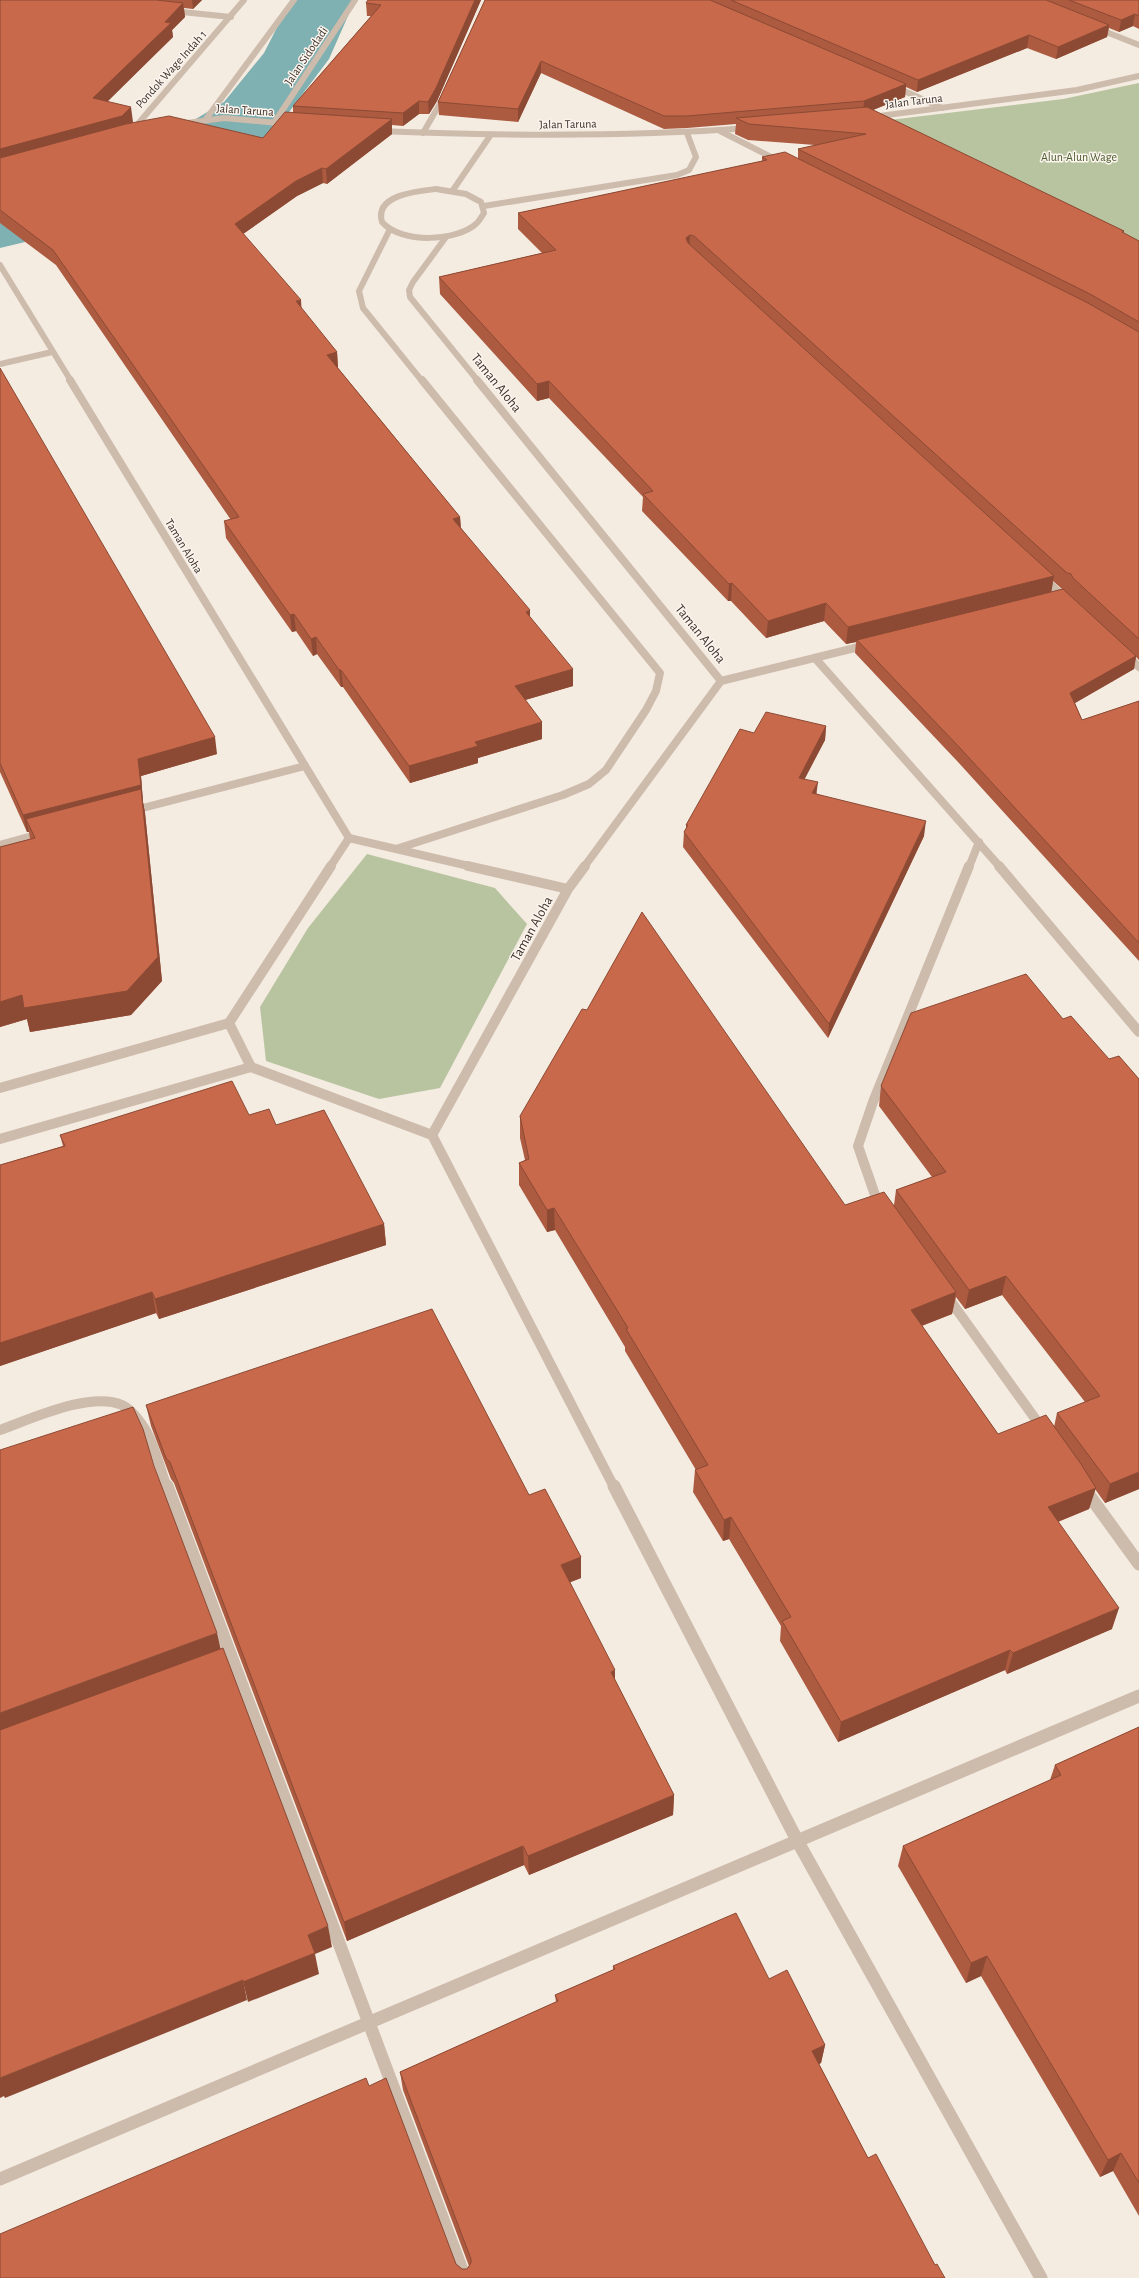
<svg xmlns="http://www.w3.org/2000/svg" width="1139" height="2278" viewBox="0 0 1139 2278" font-family="'Alegreya Sans',sans-serif">
	<rect width="100%" height="100%" fill="#f4ebe1"/>
	<g fill="#b8c4a0">
		<polygon points="1139,83 1139,254 873,122 1063,99"/>
		<polygon points="367,854 495,888 527,924 440,1088 379,1099 266,1061 260,1007 308,928"/>
	</g>
	<g fill="none" stroke-linecap="round" stroke-linejoin="round">
		<polygon fill="#7fb0b2" fill-rule="evenodd" points="291,0 355,0 329,59 274,132 188,185 50,236 0,248 0,202 136,155 224,102 264,53"/>
		<g stroke="#cdbbac" stroke-width="6">
			<polyline points="172,11 231,17"/>
			<polyline points="1096,28 1139,45"/>
			<polyline points="893,86 942,108"/>
			<polyline points="872,117 1077,90 1139,76"/>
			<polyline points="206,119 294,0"/>
			<polyline points="274,123 355,0"/>
			<polyline points="180,124 224,118 289,124"/>
			<path d="M379 131C503 136 626 137 749 128"/>
			<polyline points="720,131 781,162"/>
			<polyline points="131,132 244,0"/>
			<polyline points="423,133 445,95"/>
			<path d="M436 189 466 194 481 202 484 213C482 216 480 220 477 223 457 242 401 244 382 222 374 195 417 191 436 189Z"/>
			<polyline points="453,190 490,136"/>
			<polyline points="484,206 677,175 689,170 696,157 687,133"/>
			<polyline points="390,229 359,291 363,308 422,381"/>
			<polyline points="446,237 413,282 409,290 410,297 478,381"/>
			<polyline points="0,265 71,381"/>
			<polyline points="0,364 52,352"/>
		</g>
		<g stroke="#cdbbac" stroke-width="8">
			<polyline points="70,380 349,838"/>
			<polyline points="477,380 721,681 584,867"/>
			<polyline points="1042,577 1067,600"/>
			<polyline points="1125,654 1139,667"/>
			<polyline points="815,658 1000,867"/>
			<polyline points="721,681 867,645"/>
			<polyline points="131,811 305,766"/>
			<polyline points="349,838 473,867"/>
			<polyline points="0,845 43,833"/>
			<polyline points="396,849 563,795 589,784 606,770 646,710 656,691 660,673 422,380"/>
			<polyline points="330,867 349,838"/>
			<polyline points="969,867 979,842"/>
		</g>
		<g stroke="#cdbbac" stroke-width="10">
			<polyline points="468,866 568,889"/>
			<polyline points="999,866 1139,1032"/>
			<polyline points="251,1067 229,1023 331,866"/>
			<polyline points="0,1088 229,1023"/>
			<polyline points="432,1135 568,889 585,866"/>
			<polyline points="0,1139 251,1067 432,1135 614,1487"/>
			<polyline points="883,1206 875,1195 858,1146 873,1102 969,866"/>
			<polyline points="947,1296 1044,1431"/>
			<path d="M0 1430C31 1419 90 1391 122 1405 132 1410 139 1420 145 1429 155 1446 160 1469 167 1487"/>
		</g>
		<g stroke="#cdbbac" stroke-width="13">
			<polyline points="167,1486 465,2278"/>
			<polyline points="614,1486 798,1842 1041,2278"/>
			<polyline points="1084,1488 1139,1564"/>
			<polyline points="0,2179 1139,1696"/>
		</g>
	</g>
	<g fill="#ac5a40" fill-rule="evenodd">
		<polygon points="0,0 202,0 193,9 184,8 185,17 172,30 173,37 107,101 133,122 131,123 263,138 293,113 293,106 371,16 367,16 366,3 481,0 437,101 429,114 419,114 403,126 392,125 392,134 327,184 323,183 297,196 243,234 301,309 337,352 338,368 460,517 461,528 530,617 573,686 525,700 542,722 542,739 478,758 478,763 410,783 343,687 341,687 317,654 313,656 296,631 292,632 226,538 224,521 231,520 56,265 0,223"/>
		<path d="M485 0H1139V29L1133 26 1119 32 1109 28 1107 37 1056 59 1027 48 917 92 906 87 905 97 873 110 1124 231V233L1139 241V660L1136 657 1134 669 1075 703 1082 720 1139 701V961L958 762 855 653 856 642 846 644 824 621 766 638 731 601H728L642 511 643 497 549 398 537 401 440 294 439 277 542 253 518 229V213L762 161V157L798 159V149L815 145 748 140 735 134 736 124 687 128 664 129 541 73 518 122 439 115 438 102ZM1053 581 1062 589 1051 592Z"/>
		<polygon points="0,368 217,754 141,776 143,802 145,813 162,981 131,1015 30,1032 27,1019 0,1027 0,847 30,839 29,832 27,832 0,772"/>
		<polygon points="826,726 825,740 804,779 817,794 924,836 828,1038 683,847 684,832 686,829 686,825 754,733"/>
		<path d="M1026 974 1139 1489 1105 1503 1095 1489 1089 1509 1058 1522 1112 1629 1007 1674 1005 1670 838 1742 780 1641 781 1626 729 1539 723 1541 693 1492 695 1470H696L625 1351V1347L555 1230 547 1232 519 1185V1163L525 1160 520 1138V1116L845 1205H894L896 1190 932 1177 879 1106 881 1086ZM1002 1295 1085 1402 1057 1413 1054 1427 998 1434 922 1326 952 1314 956 1297 965 1309Z"/>
		<polygon points="249,1115 276,1125 384,1224 386,1245 159,1319 156,1313 0,1366 0,1165 63,1146 60,1135"/>
		<polygon points="146,1405 529,1495 581,1557 581,1578 570,1582 615,1680 674,1795 673,1815 529,1875 524,1865 347,1941 174,1483 171,1479 151,1426"/>
		<polygon points="1139,1727 1139,2216 1113,2171 1100,2177 981,1976 966,1983 898,1866 903,1846 1050,1780 1055,1765"/>
		<polygon points="613,1966 769,1979 825,2045 821,2063 819,2064 868,2158 935,2265 0,2278 369,2086 456,2264 462,2269 467,2269 469,2266 403,2090 400,2072 556,2002 555,1995 613,1970"/>
	</g>
	<g fill="#8c4a34">
		<polygon points="192,0 202,0 193,9"/>
		<polygon points="475,0 481,0 437,101 429,114 428,102"/>
		<polygon points="183,3 185,17 172,30 173,37 96,113 93,98"/>
		<polygon points="1135,14 1133,26 1119,32 1121,20"/>
		<polygon points="1109,25 1107,37 1056,59 1058,47"/>
		<polygon points="1029,35 1027,48 917,92 918,80"/>
		<polygon points="541,61 541,73 518,122 518,109"/>
		<polygon points="906,84 905,97 863,114 864,101"/>
		<polygon points="419,101 419,114 403,126 403,113"/>
		<polygon points="131,107 133,122 125,131 0,164 0,149"/>
		<polygon points="392,119 392,134 327,184 326,169"/>
		<polygon points="322,168 323,183 297,196 236,239 235,224 296,181"/>
		<polygon points="690,235 689,252 686,238"/>
		<polygon points="301,300 302,316 296,301"/>
		<polygon points="337,352 338,368 327,355"/>
		<polygon points="549,381 549,398 537,401 537,384"/>
		<polygon points="460,517 461,533 453,519"/>
		<polygon points="1054,576 1051,594 857,640 856,642 846,644 848,627"/>
		<polygon points="732,583 731,601 728,601 729,584"/>
		<polygon points="826,603 824,621 766,638 768,621"/>
		<polygon points="530,610 530,627 526,612"/>
		<polygon points="294,614 296,631 292,632 290,615"/>
		<polygon points="316,637 317,654 313,656 311,639"/>
		<polygon points="1136,656 1134,669 1068,707 1070,693"/>
		<polygon points="573,669 573,686 515,703 515,686"/>
		<polygon points="339,670 341,670 343,687 341,687"/>
		<polygon points="542,722 542,739 478,758 478,763 410,783 409,766 475,742"/>
		<polygon points="826,726 825,740 798,792 799,778"/>
		<polygon points="215,737 217,754 141,776 143,802 145,813 162,981 131,1015 30,1032 27,1019 0,1027 0,1002 22,995 127,991 26,819 29,832 27,832 23,815 138,759"/>
		<polygon points="818,782 816,797 812,793"/>
		<polygon points="926,821 924,836 828,1038 829,1024"/>
		<polygon points="554,1208 555,1230 547,1232 547,1210"/>
		<polygon points="384,1224 386,1245 159,1319 155,1299"/>
		<polygon points="1006,1276 1002,1295 965,1309 969,1290"/>
		<polygon points="152,1292 156,1313 0,1366 0,1343"/>
		<polygon points="956,1292 952,1314 907,1331 911,1310"/>
		<polygon points="1139,1472 1139,1489 1105,1503 1110,1484"/>
		<polygon points="1096,1488 1089,1509 1042,1528 1048,1507"/>
		<polygon points="731,1517 729,1539 723,1541 724,1520"/>
		<polygon points="581,1557 581,1578 561,1586 561,1565"/>
		<polygon points="1119,1608 1112,1629 1007,1674 1013,1653"/>
		<polygon points="217,1633 222,1655 0,1737 0,1713"/>
		<polygon points="1010,1650 1005,1670 838,1742 841,1722"/>
		<polygon points="615,1670 615,1690 611,1672"/>
		<polygon points="674,1795 673,1815 529,1875 528,1856"/>
		<polygon points="523,1846 524,1865 347,1941 344,1922"/>
		<polygon points="328,1926 332,1947 315,1954 319,1974 248,2002 243,1982 308,1935"/>
		<polygon points="987,1956 981,1976 966,1983 971,1963"/>
		<polygon points="243,1980 247,2000 5,2098 4,2096 0,2098 0,2078"/>
		<polygon points="825,2045 821,2063 808,2069 812,2051"/>
		<polygon points="1121,2153 1113,2171 1100,2177 1108,2160"/>
	</g>
	<g fill="#c8694b" stroke="#8c4a34">
		<polygon points="0,0 156,0 183,3 165,22 171,23 93,98 131,107 122,116 0,149"/>
		<polygon points="368,0 475,0 436,88 428,102 419,101 403,113 293,106 381,5 366,3"/>
		<polygon points="485,0 710,0 906,84 864,101 687,116 664,116 541,61 518,109 438,102"/>
		<polygon points="731,0 1046,0 1109,25 1058,47 1029,35 918,80"/>
		<polygon points="1069,0 1139,0 1139,16 1135,14 1121,20"/>
		<polygon points="867,107 1124,231 1122,232 1139,241 1139,322 1090,294 798,149 866,134 749,124 736,118"/>
		<polygon points="285,112 392,119 326,169 322,168 296,181 235,224 301,300 296,301 337,352 327,355 460,517 453,519 530,610 526,612 573,669 515,686 542,722 475,742 478,746 409,766 341,670 339,670 316,637 311,639 294,614 290,615 224,521 239,517 53,250 0,210 0,158 126,124 169,116 263,138"/>
		<polygon points="785,152 1086,302 1139,332 1139,639 1073,578 1071,574 1067,573 694,236 690,235 686,238 688,243 1054,576 848,627 826,603 768,621 732,583 729,584 643,494 653,491 549,381 537,384 439,277 556,250 518,213 767,160 762,157"/>
		<polygon points="0,368 215,737 138,759 141,785 23,815 0,763"/>
		<polygon points="1063,589 1136,656 1070,693 1082,720 1139,701 1139,943 960,748 857,640"/>
		<polygon points="766,712 826,726 799,778 818,782 812,793 926,821 829,1024 684,832 688,825 686,825 740,729 754,733"/>
		<polygon points="141,789 158,957 127,991 24,1008 22,995 0,1002 0,847 35,838 26,819"/>
		<polygon points="642,912 845,1205 884,1192 956,1292 911,1310 998,1434 1046,1415 1081,1464 1096,1488 1048,1507 1119,1608 1013,1653 1010,1650 841,1722 782,1621 791,1617 731,1517 724,1520 695,1470 708,1465 626,1329 628,1328 554,1208 547,1210 519,1163 529,1159 520,1116 582,1009 587,1010"/>
		<polygon points="1026,974 1063,1019 1071,1016 1109,1059 1119,1056 1139,1079 1139,1472 1110,1484 1057,1413 1100,1396 1006,1276 969,1290 896,1190 946,1172 881,1086 911,1013"/>
		<polygon points="232,1081 249,1115 269,1109 276,1125 324,1110 384,1224 155,1299 152,1292 0,1343 0,1165 65,1146 60,1135"/>
		<polygon points="432,1309 529,1495 545,1489 581,1557 561,1565 615,1670 611,1672 674,1795 528,1856 523,1846 344,1922 170,1462 166,1458 146,1405"/>
		<polygon points="133,1407 143,1429 154,1466 217,1633 0,1713 0,1450"/>
		<polygon points="223,1648 328,1926 308,1935 315,1953 243,1982 243,1980 0,2078 0,1730"/>
		<polygon points="1139,1727 1139,2183 1121,2153 1108,2160 987,1956 971,1963 903,1846 1061,1775 1055,1765"/>
		<polygon points="736,1913 769,1979 787,1970 825,2045 812,2051 868,2158 876,2154 935,2265 937,2264 945,2278 0,2278 0,2234 366,2078 369,2086 386,2078 456,2264 462,2269 467,2269 471,2263 471,2259 400,2072 558,2001 555,1995 615,1969 613,1966"/>
	</g>
	<g text-anchor="middle" dominant-baseline="central" stroke-width="3" stroke-linejoin="round" paint-order="stroke">
		<g font-size="12" fill="#3b302b" stroke="#fbf5ee">
			<text transform="translate(306 56) rotate(-56)">Jalan Sidodadi</text>
			<text transform="translate(171 69) rotate(-48)">Pondok Wage Indah 1</text>
			<text transform="translate(914 101) rotate(-7)">Jalan Taruna</text>
			<text transform="translate(245 110) rotate(4)">Jalan Taruna</text>
			<text transform="translate(568 124) rotate(-1)">Jalan Taruna</text>
			<text transform="translate(184 546) rotate(59)">Taman Aloha</text>
		</g>
		<g font-size="12" fill="#4a5a2e" stroke="#fbf5ee">
			<text x="1079" y="157">Alun-Alun Wage</text>
		</g>
		<g font-size="14" fill="#3b302b" stroke="#fbf5ee">
			<text transform="translate(496 383) rotate(51)">Taman Aloha</text>
			<text transform="translate(700 634) rotate(51)">Taman Aloha</text>
			<text transform="translate(532 929) rotate(-61)">Taman Aloha</text>
		</g>
	</g>
</svg>
